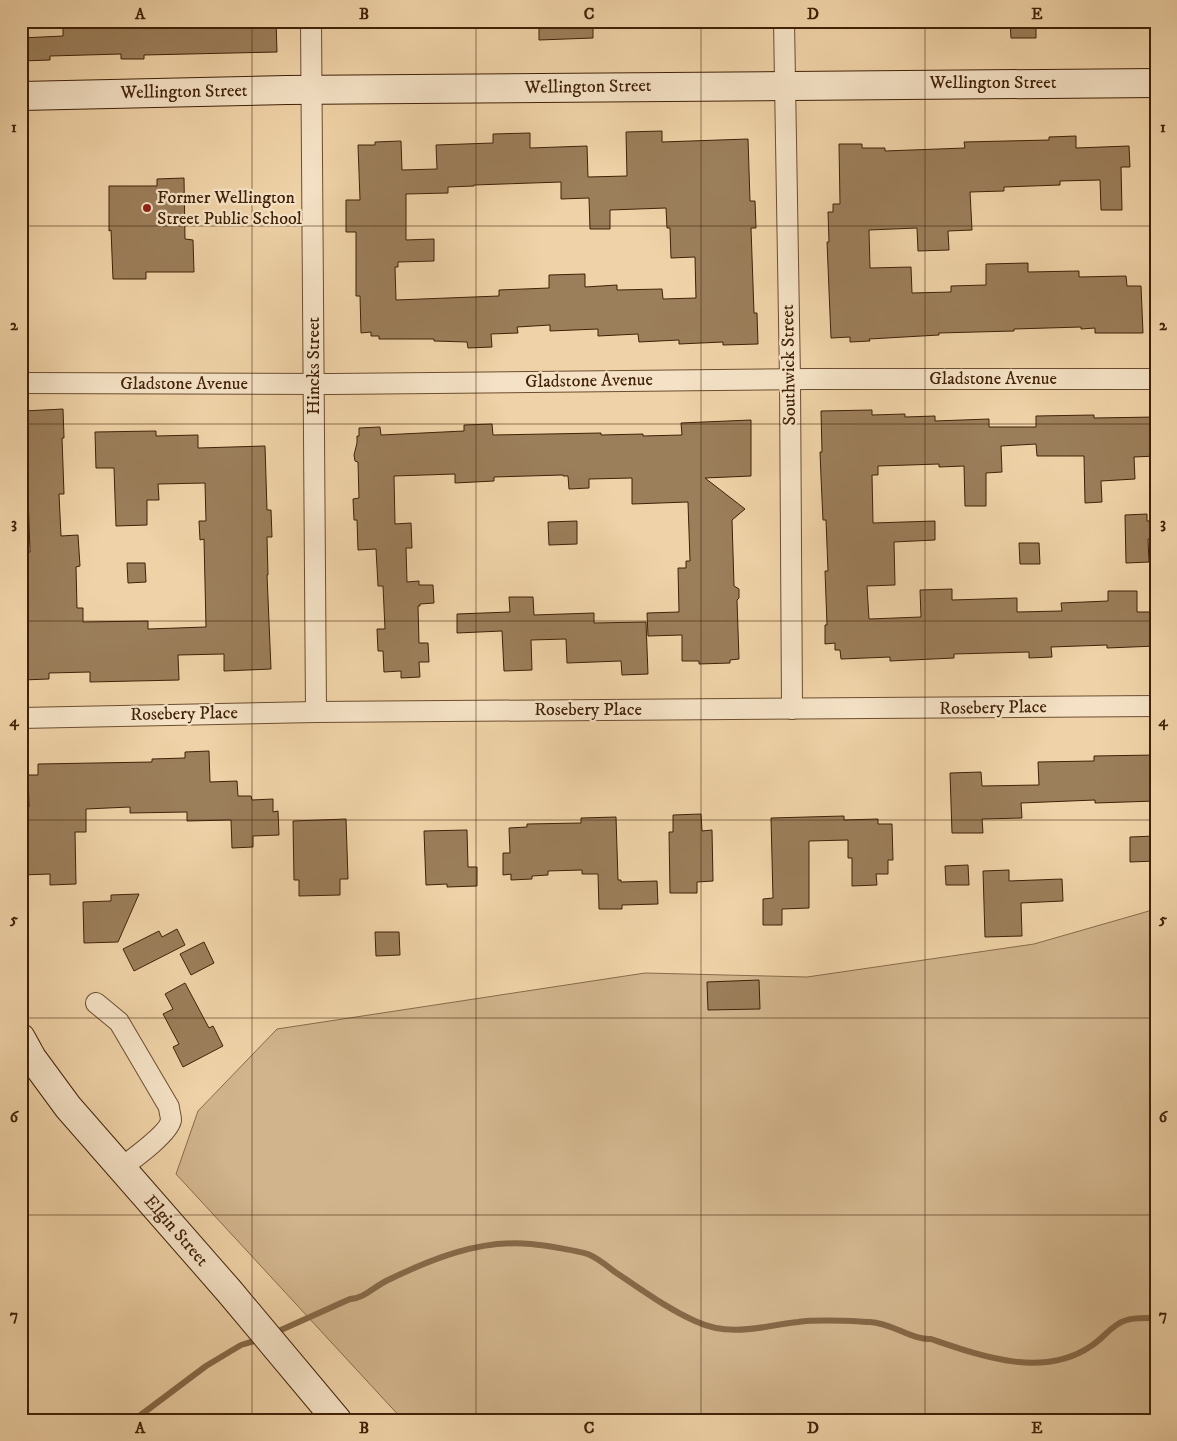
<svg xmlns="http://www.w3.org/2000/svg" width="1177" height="1441" viewBox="0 0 1177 1441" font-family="'IM FELL DW Pica',serif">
	<rect width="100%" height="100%" fill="#efd2a7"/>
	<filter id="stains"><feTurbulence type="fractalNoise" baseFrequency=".004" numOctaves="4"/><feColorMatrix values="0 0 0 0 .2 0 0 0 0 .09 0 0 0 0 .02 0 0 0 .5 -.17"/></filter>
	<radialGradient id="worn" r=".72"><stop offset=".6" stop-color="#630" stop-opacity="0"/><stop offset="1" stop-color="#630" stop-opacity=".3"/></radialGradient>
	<polygon fill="#d1b48c" stroke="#886b4a" points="1156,909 1156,1420 403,1420 176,1174 198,1111 277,1029 645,973 807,977 1034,944"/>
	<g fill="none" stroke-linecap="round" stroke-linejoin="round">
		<g stroke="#866847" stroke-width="6">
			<path d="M272 1334 350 1299C363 1299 374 1287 386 1281 431 1259 480 1239 531 1244 542 1245 581 1251 590 1255 599 1259 607 1266 615 1272 641 1289 666 1308 695 1321 731 1338 762 1326 798 1322 819 1319 849 1321 870 1322 892 1323 912 1340 931 1339 981 1356 1043 1379 1091 1346 1101 1340 1108 1330 1118 1324 1128 1317 1144 1318 1156 1318"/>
			<polyline points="134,1420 206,1366 241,1345 261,1339"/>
		</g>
	</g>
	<g fill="#9b7e5a" stroke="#402207" fill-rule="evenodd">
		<polygon points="63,21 276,21 277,52 144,55 144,59 121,59 121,54 50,56 50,60 21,61 21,38 63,36"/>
		<polygon points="539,21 593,21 593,38 539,40"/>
		<polygon points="1010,21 1036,21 1036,38 1011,38"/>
		<path d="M662 131V142L748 139 750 201H755L756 228H751L754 313H757L758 344 723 345V342L679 344V340L639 342 638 334 598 336V329L550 331V325L517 327 518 333 491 334 492 347 468 348 467 342 434 341V339H379V336H371V332L361 333 360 296H356V232H346V200H360L358 145H375V142L401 141 402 170 437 169 436 145 493 143V134L530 133V148L587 146 588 177 627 176 626 132ZM561 182V199L589 198 590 229H610V210L666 208 667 228H670L671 258 695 257 696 298 663 299 662 289 617 290V285L585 287V274L549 275V288L499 290V296L396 300 395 267H398V262L434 261V239L406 240V194L448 193V187L474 186V185Z"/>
		<polygon points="1076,136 1076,148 1129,146 1130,167 1121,167 1122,210 1101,210 1100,180 1060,181 1060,185 1004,187 1004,191 970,192 972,230 948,231 949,250 918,251 917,228 869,230 870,268 911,267 912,293 951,292 951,286 986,285 986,264 1028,263 1028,272 1079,271 1079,277 1126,276 1127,286 1141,286 1143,333 1095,333 1095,328 1081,329 1081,327 1014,329 1014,331 939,333 939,335 869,339 870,341 850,342 850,337 831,338 827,242 829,242 828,212 833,212 833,204 840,204 839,144 862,144 862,148 885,148 885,151 965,148 964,142 1049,140 1049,137"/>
		<polygon points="184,178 185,239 193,240 194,272 146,272 146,279 113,279 111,230 109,231 109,186 157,186 157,179"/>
		<polygon points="63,409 64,438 62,438 64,494 59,494 61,536 78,535 80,566 76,567 77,608 83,608 83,622 148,621 148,629 206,627 204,539 200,540 199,521 206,521 205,483 158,484 159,500 147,500 147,525 116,526 114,468 96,468 95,432 156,431 156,436 198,435 198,448 265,446 267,510 271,510 272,537 267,537 268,575 267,575 271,669 224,671 224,654 178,655 179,680 90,682 90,672 49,673 49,679 22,680 21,638 23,638 21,553 30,552 28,495 21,495 21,414 24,414 24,411"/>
		<polygon points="872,410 872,415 905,414 905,417 935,416 935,421 989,419 989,427 1036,427 1036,416 1094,415 1094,418 1156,417 1156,456 1134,457 1135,479 1101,481 1102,502 1085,503 1084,456 1037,456 1036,444 1001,446 1002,472 986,473 986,506 965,506 964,466 939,467 939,464 878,466 878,475 872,475 873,523 935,521 935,540 894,542 895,585 867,586 869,619 921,617 920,590 952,589 952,600 1017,598 1017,612 1062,611 1061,603 1108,601 1108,591 1137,591 1137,612 1156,612 1156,646 1107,648 1107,645 1051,647 1052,657 1029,658 1029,652 954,654 954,658 890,661 890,657 841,659 840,650 835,650 835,643 825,644 825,625 827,625 825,571 828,571 826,520 823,520 821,477 820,452 822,452 821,411"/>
		<polygon points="751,420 751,476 705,478 745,509 732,520 734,586 739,589 739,598 737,600 739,659 730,660 730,663 699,664 699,661 682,661 682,635 648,636 647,613 679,612 678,568 686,568 686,561 690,561 688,502 632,504 632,478 589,479 589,488 569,489 568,476 563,476 563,475 494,477 494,481 455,483 455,474 394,476 395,524 411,523 412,548 406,548 407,582 419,581 419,585 433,585 434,603 420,604 420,606 418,606 419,643 428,643 429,662 419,662 420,677 401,678 401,671 384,672 383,651 378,651 377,629 385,629 383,586 378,586 376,549 358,550 357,520 354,520 353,499 359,498 358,462 355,461 354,455 357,443 357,436 359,436 359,428 380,427 381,435 464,431 464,425 492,424 493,435 601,433 601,435 643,434 643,436 682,435 681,423"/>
		<polygon points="1147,514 1147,521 1156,521 1156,539 1148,539 1149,562 1126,563 1125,515"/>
		<polygon points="577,521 577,544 549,545 548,522"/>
		<polygon points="1019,543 1039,543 1040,564 1020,564"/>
		<polygon points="127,563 145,563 146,582 128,583"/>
		<polygon points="509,597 533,597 534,615 594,613 594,623 646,622 648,674 622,675 621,661 567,663 566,639 531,640 532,670 504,671 502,631 457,633 457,614 510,612"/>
		<polygon points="209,751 210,782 237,781 238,796 251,796 252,800 273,799 273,812 278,811 279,835 253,836 253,847 232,848 231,820 187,821 187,812 130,813 130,807 86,809 86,832 75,832 76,884 50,885 50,874 21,875 21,844 27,843 26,807 29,807 28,775 38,775 38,764 152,762 152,759 185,758 185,752"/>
		<polygon points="1156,755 1156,801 1095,803 1095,800 1021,803 1022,818 982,819 983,833 952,833 950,773 981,772 982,786 1039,785 1038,762 1094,761 1094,756"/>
		<polygon points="701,814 702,831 712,830 713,881 697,882 697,893 670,893 669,832 673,832 673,815"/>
		<polygon points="844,816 844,820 878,819 878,824 892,824 893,860 888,860 888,874 876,874 877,885 852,886 852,858 848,858 848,840 809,841 809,908 782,909 782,925 763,925 763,899 773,898 771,818"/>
		<polygon points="616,817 618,880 621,880 621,882 657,881 658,904 622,905 622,909 599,909 598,874 582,874 582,870 548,871 548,875 532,876 532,879 511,880 511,874 503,875 503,853 510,853 509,828 527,827 527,824 581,823 581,818"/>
		<polygon points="346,819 348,879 340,879 340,895 299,896 299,880 294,880 293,821"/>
		<polygon points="467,830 468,867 477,867 477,886 447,887 447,884 426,885 424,831"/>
		<polygon points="1155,836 1156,861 1130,862 1130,837"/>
		<polygon points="968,865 969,885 946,885 945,866"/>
		<polygon points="1009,870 1009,881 1062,879 1063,901 1021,903 1022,936 985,937 983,871"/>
		<polygon points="139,894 118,942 84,943 83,902 111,901 111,895"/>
		<polygon points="177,929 185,945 134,971 123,949 159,931 162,937"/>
		<polygon points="375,932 399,932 400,955 376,956"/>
		<polygon points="204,942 214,963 191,975 180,954"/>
		<polygon points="759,980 760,1009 708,1010 707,982"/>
		<polygon points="185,983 209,1028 213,1026 223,1046 183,1067 173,1047 179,1044 163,1014 173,1009 165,994"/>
	</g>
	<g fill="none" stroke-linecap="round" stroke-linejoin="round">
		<defs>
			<g id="street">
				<polyline points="311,21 316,712"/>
				<polyline points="784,21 790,379 792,709"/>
				<polyline points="21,383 332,384 810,379 1156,379"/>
				<polyline points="21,718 316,712 1156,706"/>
				<path d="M96 1003 119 1022 169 1107C169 1111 171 1116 171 1120 169 1133 133 1159 121 1168"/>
			</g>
			<g id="secondary">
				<polyline points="21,96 287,90 1156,83"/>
				<polyline points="21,1038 32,1058 68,1107 229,1291 337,1420"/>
			</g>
		</defs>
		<use href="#street" stroke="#6c4e2f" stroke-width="22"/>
		<use href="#secondary" stroke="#402207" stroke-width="30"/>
		<use href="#street" stroke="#f5e2c6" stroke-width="20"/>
		<use href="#secondary" stroke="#f5e2c6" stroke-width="28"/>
	</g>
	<path fill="none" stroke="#402207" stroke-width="1" stroke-opacity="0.55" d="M252 21V1420M476 21V1420M701 21V1420M925 21V1420M21 226H1156M21 424H1156M21 621H1156M21 820H1156M21 1018H1156M21 1215H1156"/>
	<circle fill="#8f2418" stroke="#f5e2c6" stroke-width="2" cx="147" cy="208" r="5"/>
	<g text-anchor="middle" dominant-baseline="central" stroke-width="4.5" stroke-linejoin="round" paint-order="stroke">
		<g font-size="18" fill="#402207" stroke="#f5e2c6">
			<text x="993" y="83">Wellington Street</text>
			<text transform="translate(588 87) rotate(-1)">Wellington Street</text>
			<text transform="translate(184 92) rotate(-1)">Wellington Street</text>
			<text transform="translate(789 365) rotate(-91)">Southwick Street</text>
			<text transform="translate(314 366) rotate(-90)">Hincks Street</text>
			<text x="993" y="379">Gladstone Avenue</text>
			<text transform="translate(589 381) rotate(-1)">Gladstone Avenue</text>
			<text x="184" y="384">Gladstone Avenue</text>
			<text transform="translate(993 708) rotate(-1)">Rosebery Place</text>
			<text x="588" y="710">Rosebery Place</text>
			<text transform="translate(184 714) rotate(-1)">Rosebery Place</text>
			<text transform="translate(176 1231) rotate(49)">Elgin Street</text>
		</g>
		<g font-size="18" fill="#402207" stroke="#f5e2c6" text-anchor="start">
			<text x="157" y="198">Former Wellington<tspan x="157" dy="21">Street Public School</tspan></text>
		</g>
	</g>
	<rect width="1177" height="1441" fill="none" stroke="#efd2a7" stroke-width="55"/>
	<rect x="28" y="28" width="1122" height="1386" fill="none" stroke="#402207" stroke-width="2"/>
	<g font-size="16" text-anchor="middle" font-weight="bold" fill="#402207">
		<text x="140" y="19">A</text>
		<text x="364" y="19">B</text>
		<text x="589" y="19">C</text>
		<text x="813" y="19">D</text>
		<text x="1037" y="19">E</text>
		<text x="14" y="132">1</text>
		<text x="1163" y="132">1</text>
		<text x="14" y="330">2</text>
		<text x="1163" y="330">2</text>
		<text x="14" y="528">3</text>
		<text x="1163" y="528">3</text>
		<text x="14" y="726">4</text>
		<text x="1163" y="726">4</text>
		<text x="14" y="924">5</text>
		<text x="1163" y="924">5</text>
		<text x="14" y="1122">6</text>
		<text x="1163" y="1122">6</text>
		<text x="14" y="1320">7</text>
		<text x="1163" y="1320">7</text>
		<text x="140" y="1433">A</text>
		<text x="364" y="1433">B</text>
		<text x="589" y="1433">C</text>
		<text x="813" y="1433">D</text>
		<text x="1037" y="1433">E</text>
	</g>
	<rect width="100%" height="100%" filter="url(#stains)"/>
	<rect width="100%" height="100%" fill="url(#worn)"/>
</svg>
